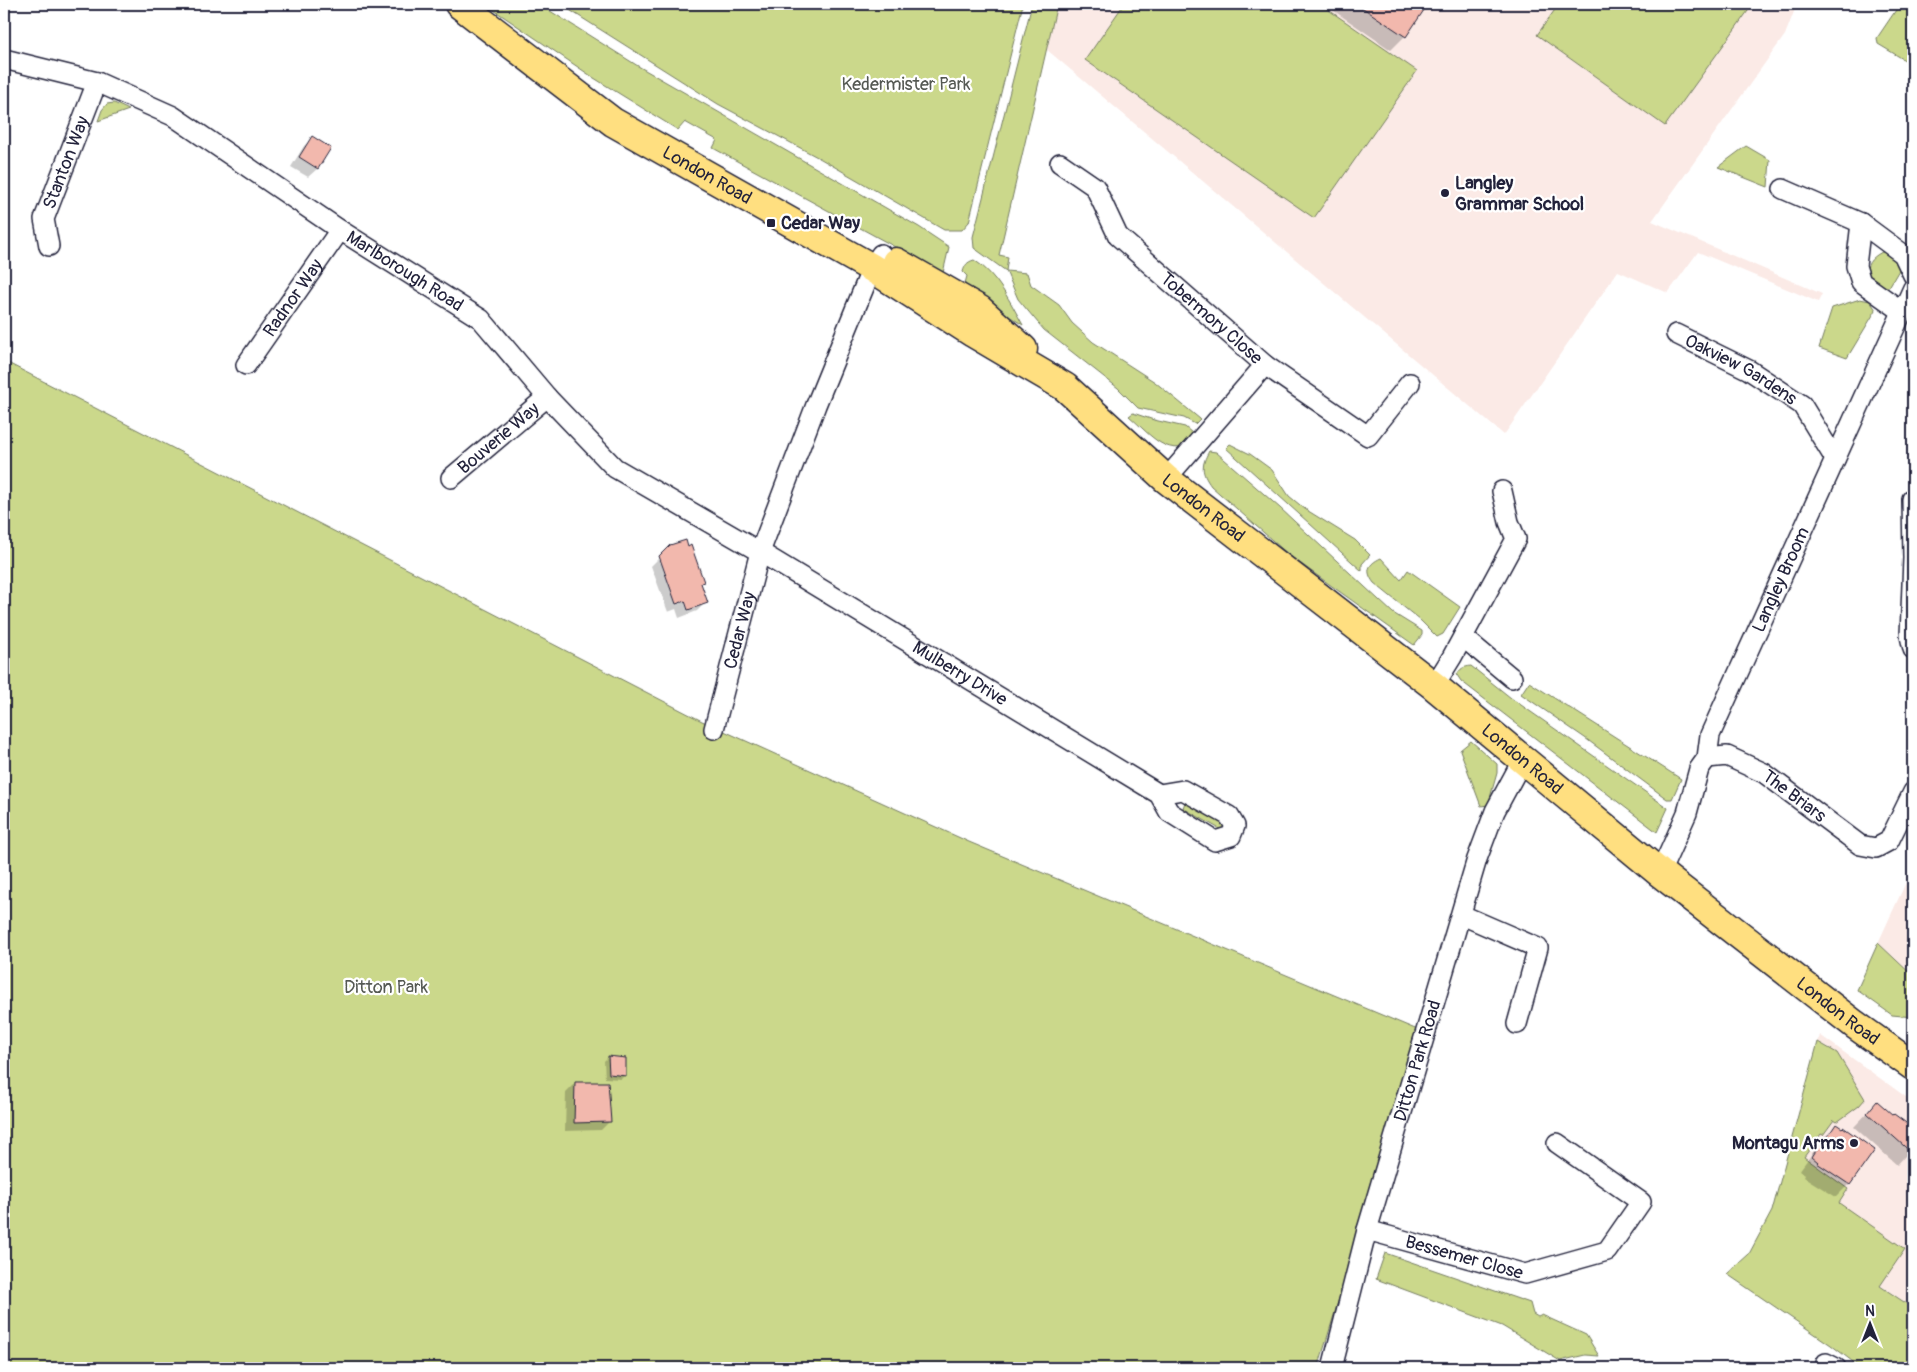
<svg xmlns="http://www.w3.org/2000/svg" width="1917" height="1372" viewBox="0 0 1917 1372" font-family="Pangolin,sans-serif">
	<rect width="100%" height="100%" fill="#fff"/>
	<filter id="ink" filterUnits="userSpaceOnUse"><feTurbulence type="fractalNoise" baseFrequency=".02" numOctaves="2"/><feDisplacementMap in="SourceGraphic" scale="10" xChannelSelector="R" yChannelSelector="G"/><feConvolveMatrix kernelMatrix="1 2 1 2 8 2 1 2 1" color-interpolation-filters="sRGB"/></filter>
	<g filter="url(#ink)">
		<g fill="#fbeae6">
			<polygon points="1057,4 1797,4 1785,35 1652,221 1822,294 1818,302 1698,252 1668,293 1618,271 1504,435 1046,49"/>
			<polygon points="1913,867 1913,976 1878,943"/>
			<polygon points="1820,1035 1913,1102 1913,1308 1772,1211"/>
		</g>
		<g fill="#cbd88b" stroke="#767d63">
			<polygon points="485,4 539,4 638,66 919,227 949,247 943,273 713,148 717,140 685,122 678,130 594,78"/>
			<polygon points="560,4 1023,4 969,222 962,230 944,230 821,159 718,104"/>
			<polygon points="1032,4 1057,4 999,255 1008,257 1006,271 1027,273 1031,285 1059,305 1072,323 1093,342 1155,382 1200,419 1195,424 1184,418 1138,408 1118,388 1044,330 1018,299 1006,271 974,248 973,237"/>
			<polygon points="1124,4 1320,4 1417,71 1314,218 1085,60"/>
			<polygon points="1559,4 1753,4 1665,126 1537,35"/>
			<polygon points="1900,4 1908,4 1913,10 1913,65 1878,44 1877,38"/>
			<polygon points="114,103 129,110 98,121 102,110 107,104"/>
			<polygon points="1746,146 1770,160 1768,187 1718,167"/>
			<path d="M1882 252 1906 258 1889 287C1864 286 1858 264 1882 252Z"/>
			<path d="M974 260C998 275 1010 302 1023 325L964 287 967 276 963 272C965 265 967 262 974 260Z"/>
			<polygon points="1860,299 1870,301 1876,310 1847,358 1819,348 1832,308"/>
			<polygon points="4,361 702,721 969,842 1420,1031 1318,1368 4,1368"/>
			<path d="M1133 413 1154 420 1185 427 1199 439C1169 462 1151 435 1129 416Z"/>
			<polygon points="1230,444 1250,454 1272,470 1289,496 1305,509 1355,540 1370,555 1362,564 1362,571 1226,448"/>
			<path d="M1209 451 1216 452 1280 508 1393 613 1422 631V635L1414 645 1290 556 1211 486C1201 472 1201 466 1209 451Z"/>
			<path d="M1381 558 1401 580 1408 570 1460 607 1443 634 1437 637 1421 621 1374 583C1365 571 1368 564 1381 558Z"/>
			<path d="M1471 666 1511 698 1668 808 1657 832 1461 681 1457 675C1460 668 1464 667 1471 666Z"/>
			<polygon points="1529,682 1681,779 1672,799 1667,799 1585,738 1521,694"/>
			<polygon points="1471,741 1497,764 1497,773 1488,805 1481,806 1460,750"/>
			<polygon points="1186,799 1229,824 1225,832 1183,808"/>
			<polygon points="1878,943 1913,976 1913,1017 1892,1015 1857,990"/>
			<polygon points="1818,1042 1837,1053 1865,1099 1859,1106 1837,1122 1834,1120 1823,1135 1821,1134 1804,1157 1848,1189 1839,1203 1905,1249 1880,1286 1913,1308 1913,1358 1909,1368 1861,1368 1831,1345 1727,1274 1749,1254 1772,1211"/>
			<polygon points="1385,1253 1530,1303 1533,1314 1538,1317 1542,1315 1586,1335 1599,1356 1585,1355 1560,1361 1502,1326 1376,1279"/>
		</g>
		<g fill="#0003">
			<polygon points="1324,4 1426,4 1405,36 1391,50"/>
			<polygon points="313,138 330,148 317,169 308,177 291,167 304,146"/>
			<polygon points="687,548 703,581 700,584 706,602 697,611 679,618 676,609 668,612 651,566 661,556"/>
			<polygon points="608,1057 625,1075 621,1079 605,1078 604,1061"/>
			<polygon points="575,1083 609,1122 601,1130 565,1131 566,1092"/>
			<polygon points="1877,1103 1892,1117 1913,1131 1913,1147 1897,1165 1854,1127"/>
			<polygon points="1836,1126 1849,1184 1836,1197 1804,1177 1805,1175 1799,1171 1823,1139"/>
		</g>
		<g fill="#f2b8ad" stroke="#22223b">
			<polygon points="1357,4 1428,4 1406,37"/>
			<polygon points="312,136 331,148 318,169 299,157"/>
			<polygon points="686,540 688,547 691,545 704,582 701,583 708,603 688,610 685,601 676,604 659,556 670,545"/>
			<polygon points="608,1056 626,1058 626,1076 609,1074"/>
			<polygon points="575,1082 608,1082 611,1122 574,1123"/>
			<polygon points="1877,1101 1893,1115 1894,1114 1913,1128 1913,1154 1867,1113"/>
			<polygon points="1836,1124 1842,1128 1843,1127 1875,1150 1850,1185 1817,1163 1818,1162 1812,1157 1824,1138 1826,1139"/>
		</g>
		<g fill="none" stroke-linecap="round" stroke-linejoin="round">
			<defs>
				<g id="minor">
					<path id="s1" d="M4 59 97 82 173 116 340 230 481 319 547 397 615 468 760 552 1159 794 1183 790 1229 816 1235 826 1231 836 1215 841 1169 812 1159 794"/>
					<path id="s2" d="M1060 163 1095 187 1118 236 1265 365 1166 479"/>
					<polyline points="1783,189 1861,223 1903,254 1913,275"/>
					<polyline points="1861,223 1856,266 1861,282 1903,312"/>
					<path id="s3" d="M49 246 44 219 97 82"/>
					<path id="s4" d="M1676 334 1749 370 1802 405 1835 459"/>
					<path id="s5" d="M246 365 340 230"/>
					<polyline points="1265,365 1368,436 1410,383"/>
					<path id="s6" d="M451 478 547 397"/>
					<polyline points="1913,499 1912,499 1913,558 1910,636 1913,649"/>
					<polyline points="1463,637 1512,678"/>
					<polyline points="1434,686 1452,657 1516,539 1509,522 1502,491"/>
					<path id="s7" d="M714 729 760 552 816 405 872 268 881 254"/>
					<path id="s8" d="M1707 758 1727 756 1764 773 1860 845 1876 848 1889 841 1913 792"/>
					<path id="s9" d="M1660 873 1687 813 1699 769 1707 758 1710 735 1913 288"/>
					<polyline points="1462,915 1538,948 1517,1024"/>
					<path id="s10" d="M1367 1230 1525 1274 1607 1251 1641 1202 1557 1143"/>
					<polyline points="1826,1363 1836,1368"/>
					<path id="s11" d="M1332 1368 1367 1230 1477 859 1495 811 1522 761"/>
				</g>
				<g id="primary">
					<path id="s12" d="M459 4 613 122 872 268 973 333 1065 387 1166 479 1434 686 1660 873 1854 1024 1913 1066"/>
					<polyline points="896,262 980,310 1023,349"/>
				</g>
			</defs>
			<use href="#minor" stroke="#22223b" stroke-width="22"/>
			<use href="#primary" stroke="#22223b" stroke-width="31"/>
			<use href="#minor" stroke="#fff" stroke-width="19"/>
			<use href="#primary" stroke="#ffdf80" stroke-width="28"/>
		</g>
	</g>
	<g fill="#22223b" stroke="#fff" stroke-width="2">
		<circle cx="1445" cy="193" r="5"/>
		<rect x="766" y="218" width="10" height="10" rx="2.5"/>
		<circle cx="1854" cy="1143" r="5"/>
	</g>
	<g text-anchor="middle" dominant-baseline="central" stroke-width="4.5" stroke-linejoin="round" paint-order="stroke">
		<g font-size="18" fill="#555953" stroke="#fff">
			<text x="906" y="84">Kedermister Park</text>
			<text x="386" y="987">Ditton Park</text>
		</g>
		<g font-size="18" fill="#22223b" stroke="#fff">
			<text stroke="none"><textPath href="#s3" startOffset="88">Stanton Way</textPath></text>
			<text stroke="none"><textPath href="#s12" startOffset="302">London Road</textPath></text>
			<text stroke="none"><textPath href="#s1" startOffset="458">Marlborough Road</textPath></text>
			<text stroke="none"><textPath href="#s5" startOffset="82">Radnor Way</textPath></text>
			<text stroke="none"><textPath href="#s2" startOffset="221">Tobermory Close</textPath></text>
			<text stroke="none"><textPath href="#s4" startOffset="74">Oakview Gardens</textPath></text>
			<text stroke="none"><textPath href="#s6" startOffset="62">Bouverie Way</textPath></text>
			<text stroke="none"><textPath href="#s12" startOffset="902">London Road</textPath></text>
			<text stroke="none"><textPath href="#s9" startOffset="319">Langley Broom</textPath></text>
			<text stroke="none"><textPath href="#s7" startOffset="102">Cedar Way</textPath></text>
			<text stroke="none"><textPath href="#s1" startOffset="1150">Mulberry Drive</textPath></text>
			<text stroke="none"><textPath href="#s12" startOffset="1308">London Road</textPath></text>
			<text stroke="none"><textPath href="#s8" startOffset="99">The Briars</textPath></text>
			<text stroke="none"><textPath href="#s12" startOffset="1712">London Road</textPath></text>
			<text stroke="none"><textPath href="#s11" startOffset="319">Ditton Park Road</textPath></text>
			<text stroke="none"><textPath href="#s10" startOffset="101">Bessemer Close</textPath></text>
		</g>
		<g font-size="18" font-weight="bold" fill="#22223b" stroke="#fff" text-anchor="start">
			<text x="1455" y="183">Langley<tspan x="1455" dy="21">Grammar School</tspan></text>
			<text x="781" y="223">Cedar Way</text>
			<text x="1844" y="1143" text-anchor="end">Montagu Arms</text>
		</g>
	</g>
	<rect width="1917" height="1372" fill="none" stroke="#fff" stroke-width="20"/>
	<rect x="10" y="10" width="1897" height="1352" fill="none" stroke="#22223b" stroke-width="2" filter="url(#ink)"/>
	<g transform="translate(1870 1324)" stroke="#ffffff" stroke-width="4" paint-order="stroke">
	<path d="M0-4L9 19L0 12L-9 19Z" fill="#22223b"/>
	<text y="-8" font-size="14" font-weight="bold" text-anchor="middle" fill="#22223b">N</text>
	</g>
</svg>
